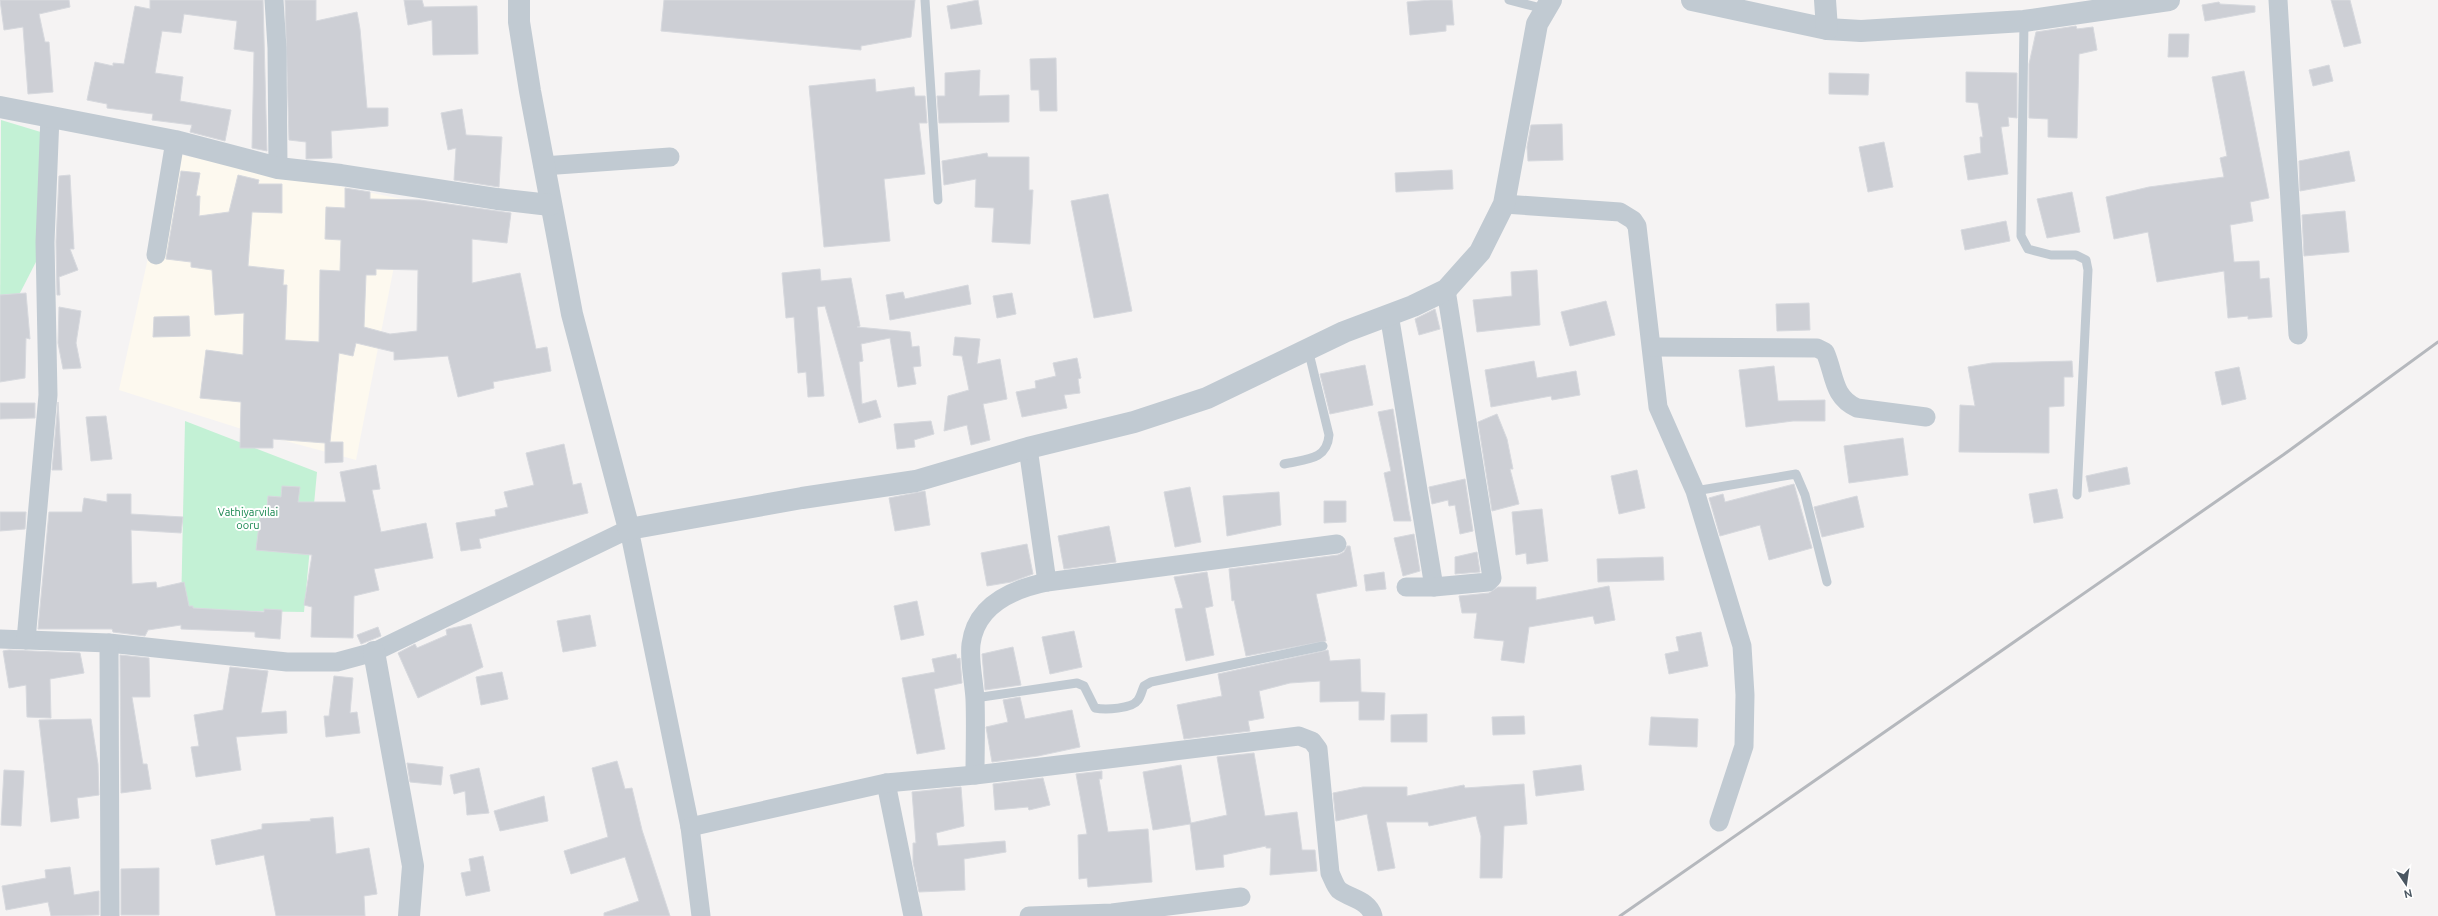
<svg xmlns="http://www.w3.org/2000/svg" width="2438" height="916" viewBox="0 0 2438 916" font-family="Ubuntu,sans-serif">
	<rect width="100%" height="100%" fill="#f5f3f3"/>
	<polygon fill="#fdf9ef" points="171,153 407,200 356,460 248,431 119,390"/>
	<g fill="#c3f1d5">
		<polygon points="1,120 44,133 39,256 0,332"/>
		<polygon points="185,421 317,472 304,612 181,610"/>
	</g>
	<g fill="#cdcfd5" stroke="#d7d9de" fill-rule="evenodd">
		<polygon points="0,0 69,0 70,7 39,14 45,42 49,42 53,92 28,94 23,27 4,30"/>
		<polygon points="150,0 263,0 267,151 252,148 254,52 234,49 237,21 184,14 181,33 162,31 155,73 183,77 180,101 231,110 225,141 190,132 192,125 152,120 153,114 107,108 107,104 87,100 95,62 113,66 113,63 124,64 135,6 150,9"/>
		<polygon points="285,0 316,0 316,21 357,12 360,29 367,108 388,108 388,126 331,131 332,158 306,159 306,142 289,140"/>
		<polygon points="404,0 422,0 424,7 477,6 478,54 433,55 432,20 408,25"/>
		<polygon points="664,0 915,0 911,37 861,46 861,50 661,31"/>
		<polygon points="978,0 982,24 951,29 947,6"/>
		<polygon points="1431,0 1452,0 1454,25 1446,25 1446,31 1410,35 1407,2"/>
		<polygon points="2331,0 2350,0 2361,43 2344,47"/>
		<polygon points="2219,2 2220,4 2255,6 2255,12 2205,21 2202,5"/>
		<polygon points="2076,26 2077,29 2093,27 2097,50 2079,54 2077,138 2048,137 2048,119 2029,118 2029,64 2036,32"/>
		<polygon points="2169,34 2189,34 2188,57 2168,57"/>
		<polygon points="1056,58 1057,111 1040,111 1039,90 1031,90 1030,59"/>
		<polygon points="2329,65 2333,81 2313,86 2309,70"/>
		<polygon points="980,70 979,96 1009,95 1009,122 939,123 937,96 945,96 945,73"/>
		<polygon points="2244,71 2269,198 2250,202 2253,221 2230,225 2234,262 2259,261 2260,279 2269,278 2272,317 2248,319 2248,316 2228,318 2224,271 2157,282 2148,232 2114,239 2106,197 2149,187 2224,177 2220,158 2227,156 2212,77"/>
		<polygon points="1966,72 2017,73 2017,118 2008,117 2009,126 2001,127 2008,174 1968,180 1964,156 1981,153 1980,137 1983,137 1978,103 1966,102"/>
		<polygon points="1829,73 1869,74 1868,95 1829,94"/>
		<polygon points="875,79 876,92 914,87 915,96 925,96 927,123 919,123 925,174 884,179 890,241 824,247 809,86"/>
		<polygon points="462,109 466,135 502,137 499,187 454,180 456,148 448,150 441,113"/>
		<polygon points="1562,124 1563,160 1528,161 1527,147 1531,125"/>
		<polygon points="1884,142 1893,187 1868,192 1859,147"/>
		<polygon points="2349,151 2355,181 2300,191 2299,161"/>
		<polygon points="987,153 988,157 1029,157 1029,190 1033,190 1030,244 992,242 994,208 975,207 976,179 944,185 942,161"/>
		<polygon points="1452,170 1453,189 1396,192 1395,173"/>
		<path d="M181 171 200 173 196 196H200L199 216 229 212 238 175 259 180 258 184H282V213L252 212 248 266 284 270 283 285H287L285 340 319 342 320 270 340 271 341 240 325 239 326 207 345 208V188L370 192V199L420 200 511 213 507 243 472 239V283L520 273 536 349 547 347 551 371 493 382 494 388 458 397 448 356 394 360V352L356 343 353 356 339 353 330 442H343V462L325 463V443L273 439V448H240L241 402 200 398 206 350 243 355 244 313 215 315 212 270 191 267V262L166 259ZM376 269 418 270 417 331 390 334 364 327 366 275H376Z"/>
		<polygon points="70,175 74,249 70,249 78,270 59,277 60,295 57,295 56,242 59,176"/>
		<polygon points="2072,192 2080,232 2047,238 2037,199"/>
		<polygon points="1108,194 1132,311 1094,318 1071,201"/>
		<polygon points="2345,211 2349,252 2304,256 2302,215"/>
		<polygon points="2006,221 2010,241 1965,250 1961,230"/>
		<polygon points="820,269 821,281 851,278 860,326 857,327 910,332 912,347 919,346 921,366 913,367 916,384 898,387 890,338 861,344 863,361 859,362 862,404 876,400 881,417 859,423 825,306 817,307 824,396 808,397 806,372 798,373 794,317 786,318 782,273"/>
		<polygon points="1537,270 1540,325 1477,332 1473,300 1512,296 1511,272"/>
		<polygon points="968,285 971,304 890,320 886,295 903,292 905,299"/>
		<polygon points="26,293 30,339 26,338 25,378 0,382 0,295"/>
		<polygon points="1012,293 1016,314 997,318 993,296"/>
		<polygon points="1606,301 1615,335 1570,346 1561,312"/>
		<polygon points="1809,303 1810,330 1777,331 1776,304"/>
		<polygon points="59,307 81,311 76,343 81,368 63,369 58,343"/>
		<polygon points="1435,309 1440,329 1419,335 1415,319"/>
		<polygon points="189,316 190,336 153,337 154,317"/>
		<polygon points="955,337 980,339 977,364 1000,359 1007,399 983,404 990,440 971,445 967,425 944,431 948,396 969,390 962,356 953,355"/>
		<polygon points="1077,358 1081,378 1078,379 1080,393 1064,395 1067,408 1022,417 1016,392 1036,388 1035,381 1056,376 1053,363"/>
		<polygon points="1534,361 1537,378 1576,371 1580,395 1552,400 1551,396 1491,407 1485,370"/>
		<polygon points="2072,361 2073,377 2064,377 2064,406 2049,407 2049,453 1959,452 1960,405 1975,406 1968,367 1992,363"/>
		<polygon points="1365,365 1373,405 1330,414 1320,374"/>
		<polygon points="1774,366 1778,401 1825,400 1825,421 1793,421 1746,427 1739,370"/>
		<polygon points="2239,367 2246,399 2222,405 2215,372"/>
		<polygon points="58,402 62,470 52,470"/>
		<polygon points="0,403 35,403 35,418 0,419"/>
		<polygon points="1393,409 1409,511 1411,521 1394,521 1384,473 1391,471 1378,412"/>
		<polygon points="1497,414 1507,439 1513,469 1510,469 1519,504 1492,511 1478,422"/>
		<polygon points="106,416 112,459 91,461 86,417"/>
		<polygon points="931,421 934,434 914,440 915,447 897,449 894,424"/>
		<polygon points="1903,438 1908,475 1849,483 1844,446"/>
		<polygon points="564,444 573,485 581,483 588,513 479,539 481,548 461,551 456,523 496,516 495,510 508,507 504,492 534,485 526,453"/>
		<polygon points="376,465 380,489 372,490 381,532 426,523 433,558 374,569 379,590 354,596 353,638 311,637 312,607 304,605 312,555 256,550 260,517 266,518 268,496 281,497 282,486 300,487 298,502 346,502 340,472"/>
		<polygon points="2127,467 2130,484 2089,492 2086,476"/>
		<polygon points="1637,470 1645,508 1619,514 1611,476"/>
		<polygon points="1465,479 1473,531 1460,534 1455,505 1449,506 1448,500 1432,504 1429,487"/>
		<polygon points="1794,484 1812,548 1769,560 1760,525 1720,536 1709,498 1723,494 1725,502"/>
		<polygon points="1190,487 1201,542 1175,547 1164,492"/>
		<polygon points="2057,489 2063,518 2034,523 2029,494"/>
		<polygon points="925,491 930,525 895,531 889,498"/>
		<polygon points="1279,492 1281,525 1227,536 1223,496"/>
		<polygon points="107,494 131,494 131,514 183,517 181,533 131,530 132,584 156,582 157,588 184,582 189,606 193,606 193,608 264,612 264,609 282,610 280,639 255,637 255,632 181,629 181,625 148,630 145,636 113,632 112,629 38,629 49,512 82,512 84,498 107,502"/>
		<polygon points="1857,496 1864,527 1822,537 1814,507"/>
		<polygon points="1324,501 1346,501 1346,522 1324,523"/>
		<polygon points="1542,509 1548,561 1527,564 1526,553 1516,555 1512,512"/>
		<polygon points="0,512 26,512 25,529 0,531"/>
		<polygon points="1109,526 1116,562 1064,569 1058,536"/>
		<polygon points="1414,534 1420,571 1403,576 1394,538"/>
		<polygon points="1027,544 1033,574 1011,582 987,586 981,553"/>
		<polygon points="1347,546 1350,546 1357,586 1316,594 1326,641 1246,656 1234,600 1232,601 1229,569 1338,555 1344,552"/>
		<polygon points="1477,552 1480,572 1455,574 1455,557"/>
		<polygon points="1663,557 1664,580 1598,582 1597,559"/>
		<polygon points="1207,572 1213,606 1205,608 1214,655 1186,661 1175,609 1183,608 1174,577"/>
		<polygon points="1384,572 1386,589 1366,591 1364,575"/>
		<polygon points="1609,586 1615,620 1595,624 1593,616 1529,627 1524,663 1501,660 1504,641 1474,638 1477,613 1462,613 1459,596 1489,593 1498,587 1536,587 1536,600"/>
		<polygon points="917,601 924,635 901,640 894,606"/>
		<polygon points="590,615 596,646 563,652 557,621"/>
		<polygon points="471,624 483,667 418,698 398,653 415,644 417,648 447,635 446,630 448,629"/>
		<polygon points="378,627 381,636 361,644 357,635"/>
		<polygon points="1074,631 1082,667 1050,674 1042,637"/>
		<polygon points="1701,632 1708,666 1669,674 1665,654 1679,651 1676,637"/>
		<polygon points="1013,647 1021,685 985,690 982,654"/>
		<polygon points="9,650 80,653 84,673 50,679 51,718 27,717 26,685 9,688 3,651"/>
		<polygon points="1328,650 1330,661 1360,659 1361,692 1385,693 1384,720 1359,720 1359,701 1320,702 1320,681 1290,683 1259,691 1264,718 1248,721 1250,731 1184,739 1177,705 1222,696 1218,674"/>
		<polygon points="956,654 957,659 960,658 962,683 934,689 945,749 917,754 902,678 935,672 932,659"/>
		<polygon points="120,655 149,658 150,697 132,697 143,764 147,764 151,789 121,793"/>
		<polygon points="230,667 268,671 261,713 286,711 287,733 236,737 241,770 196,777 191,747 199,746 194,715 223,710"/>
		<polygon points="502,672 508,699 481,705 476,677"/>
		<polygon points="334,676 353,678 350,713 357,712 360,733 326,737 324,716 329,716"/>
		<polygon points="1020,697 1025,719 1072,710 1080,747 1038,756 992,762 986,727 1008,722 1003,700"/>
		<polygon points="1427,714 1427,742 1391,742 1391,715"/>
		<polygon points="1524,716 1525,734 1493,735 1492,717"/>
		<polygon points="1651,717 1698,719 1697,747 1649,745"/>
		<polygon points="91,719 98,764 99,795 77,798 79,818 51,822 39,720"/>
		<polygon points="1254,753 1265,816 1297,812 1302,850 1315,850 1317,871 1270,875 1271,848 1266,848 1266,846 1223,855 1224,867 1196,870 1190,824 1153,830 1143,772 1181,765 1191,823 1227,815 1217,757"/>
		<polygon points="617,761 625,789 632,788 642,830 670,916 604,916 604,913 639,901 625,857 571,874 564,851 608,837 592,768"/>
		<polygon points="407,763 443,767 441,785 410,782"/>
		<polygon points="1581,765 1584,790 1536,796 1533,771"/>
		<polygon points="479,768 489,813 467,815 465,791 454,794 450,775"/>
		<polygon points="4,770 24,771 21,826 1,825"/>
		<polygon points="1102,771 1102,779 1099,779 1108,832 1148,829 1152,882 1088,887 1087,878 1079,879 1078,835 1087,834 1076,774"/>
		<polygon points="1043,778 1050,805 1029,810 1028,807 995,810 993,784"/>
		<polygon points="1524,784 1527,824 1504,826 1502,878 1480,878 1481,836 1476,816 1429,826 1428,822 1386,822 1395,868 1378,871 1367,814 1336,821 1333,793 1363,787 1407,787 1407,796 1464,785 1465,788"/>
		<polygon points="961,787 964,826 936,833 938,846 1005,841 1006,852 964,859 965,890 919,892 913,862 913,843 916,843 912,792"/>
		<polygon points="544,796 548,821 500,831 494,811"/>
		<polygon points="333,817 336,854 369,848 377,894 364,896 365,916 276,916 264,855 216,865 211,840 262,829 262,824 311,821 310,819"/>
		<polygon points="483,856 490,891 466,896 461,873 471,871 469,859"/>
		<polygon points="70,867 74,895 99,891 99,915 51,916 48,902 6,910 2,886 46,878 45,870"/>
		<polygon points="159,868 159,915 121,915 121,869"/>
	</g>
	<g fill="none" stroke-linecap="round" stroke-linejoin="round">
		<g stroke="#c1cad2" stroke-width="9">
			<polyline points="925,0 938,200"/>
			<polyline points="1509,0 1545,9"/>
			<polyline points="2024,21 2021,236 2028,249 2051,255 2076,255 2086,260 2088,270 2077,495"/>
			<path d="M1284 464C1305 459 1327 461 1329 435L1308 349"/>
			<polyline points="1695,491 1796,474 1805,495 1827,582"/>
			<path d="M975 698 1077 683 1084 686 1095 708C1105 710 1132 709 1138 700 1141 696 1142 690 1144 686L1151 682 1323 646"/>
		</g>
		<g stroke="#c1cad2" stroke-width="19">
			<polyline points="274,0 277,48 278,168"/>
			<polyline points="2278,0 2298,335"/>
			<polyline points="543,166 670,157"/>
			<polyline points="1504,204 1620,212 1633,220 1637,226 1658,407 1695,491 1742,646 1745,695 1744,746 1719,822"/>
			<polyline points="156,255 175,141"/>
			<polyline points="1389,314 1434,587"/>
			<path d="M1652 347 1817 348 1825 352C1835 374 1832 397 1857 408L1926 417"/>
			<polyline points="1028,448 1047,582"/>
			<polyline points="1406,587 1434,587 1488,582 1492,578 1446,290"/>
			<polyline points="0,639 109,643 287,662 337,662 374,652 629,529 690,827 701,916"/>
			<polyline points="26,640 48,395 45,242 50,116"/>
			<polyline points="109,643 110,916"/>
			<path d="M975 775C975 750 976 724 975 699 974 681 969 662 971 644 976 605 1013 589 1047 582L1337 544"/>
			<polyline points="886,783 913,916"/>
			<path d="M690 827 886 783 975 775 1299 736 1312 741 1318 749 1330 873C1333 879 1335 886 1339 890 1351 899 1369 900 1373 916"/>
			<polyline points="1029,916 1112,913 1241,897"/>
		</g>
		<g stroke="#c1cad2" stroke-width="22">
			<polyline points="519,0 519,22 530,91 572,314 629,529 802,498 916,481 1028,448 1134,422 1207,398 1344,332 1413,306 1446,290 1480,252 1504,204 1537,24 1551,0"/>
			<polyline points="1692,0 1827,29 1861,31 2024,21 2169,0"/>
			<polyline points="1825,0 1827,29"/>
			<polyline points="0,107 175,141 278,168 341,175 497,199 550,205"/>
			<polyline points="374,652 413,866 409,916"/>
		</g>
		<polyline stroke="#b5b8bd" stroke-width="3" points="1620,916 2283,455 2438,342"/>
	</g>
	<g text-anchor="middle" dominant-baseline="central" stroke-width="4" stroke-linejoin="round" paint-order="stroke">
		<g font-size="11" fill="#17864f" stroke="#fff">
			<text x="248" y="512">Vathiyarvilai<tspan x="248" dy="13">ooru</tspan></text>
		</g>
	</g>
	<g transform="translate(2406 884) rotate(167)" stroke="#ffffff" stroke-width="3" paint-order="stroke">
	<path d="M0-3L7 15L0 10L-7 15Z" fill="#4a5661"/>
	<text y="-6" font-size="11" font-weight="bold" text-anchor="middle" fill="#4a5661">N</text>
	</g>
</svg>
